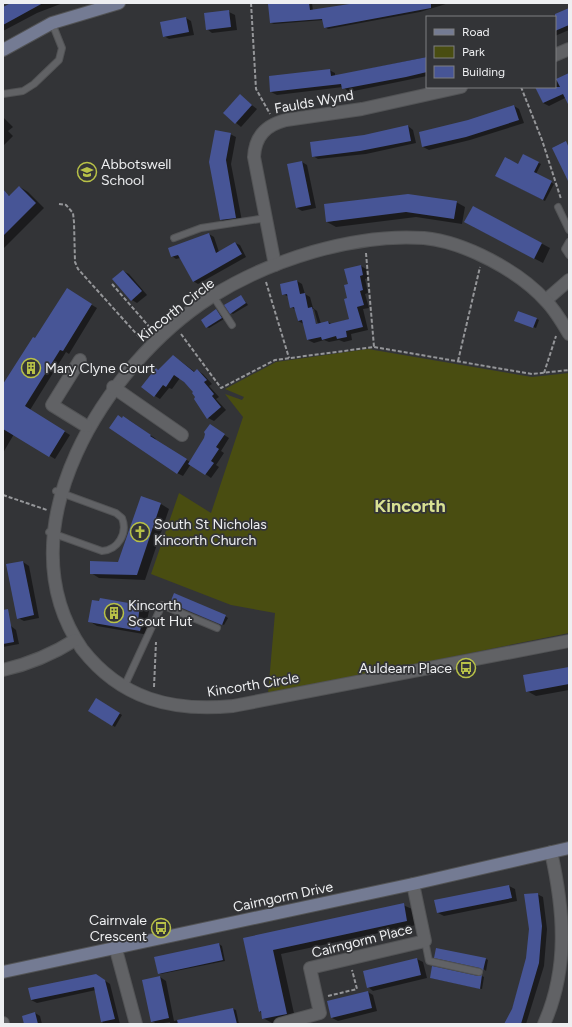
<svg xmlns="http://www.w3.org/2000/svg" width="572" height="1027" viewBox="0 0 572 1027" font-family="Figtree,sans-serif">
	<rect width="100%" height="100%" fill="#333437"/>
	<polygon fill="#494d11" points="368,349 532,377 569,373 569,633 268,694 275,613 231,605 151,574 179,493 211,513 243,417 225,394 242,400 244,397 225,389 276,362"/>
	<g fill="#0007" fill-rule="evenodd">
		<polygon points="13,3 63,3 37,13 3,31 3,9"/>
		<polygon points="312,3 313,11 362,3 449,3 420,12 328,29 325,27 324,20 274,24 271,23 269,5"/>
		<polygon points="569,9 569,30 555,36 555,17 551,17"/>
		<polygon points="229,12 235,15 237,30 212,33 207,29 205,14"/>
		<polygon points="186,18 191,21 194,35 169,39 164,36"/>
		<polygon points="427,57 427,76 349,92 343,87 277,95 271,92 329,70 335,73 335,76"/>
		<polygon points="569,74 569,96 549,106 543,103 542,87 555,87 555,81"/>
		<polygon points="240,96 257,109 241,127 224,113"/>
		<polygon points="514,106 519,109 524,123 470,140 429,150 423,147 468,121"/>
		<polygon points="3,117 13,127 8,131 13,136 3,146"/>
		<polygon points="408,126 413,130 416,143 366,154 318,159 313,156 364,136"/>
		<polygon points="230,134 236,137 231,164 242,221 227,223 221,220 210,162"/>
		<polygon points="524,156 541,164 536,174 554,184 545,201 496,176 518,165"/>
		<polygon points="302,162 307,165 316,208 302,211 297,208"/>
		<polygon points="20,187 28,192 44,208 3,249 3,197 6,194 10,196"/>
		<polygon points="456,202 465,207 462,224 416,217 336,227 327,222"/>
		<polygon points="474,207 550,248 543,263 474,227"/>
		<polygon points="209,234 214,237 219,252 235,243 240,245 246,257 198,284 193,281 180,258 176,259 172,256"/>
		<path d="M361 266 366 269 368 278 365 279 368 293 365 294 369 308 363 309 368 330 351 334 352 340 344 342 339 340 329 342 324 340 314 343 308 340 304 324 298 321 296 310 291 307 289 297 283 294 297 281 302 284 305 294 310 297 313 308 317 311 321 324 328 322 332 324 350 319 349 284ZM312 309H314L319 328 317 329Z"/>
		<polygon points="123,271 129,274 147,295 137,303 132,300"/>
		<polygon points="67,290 97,308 69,354 66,352 30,410 70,435 55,459 14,434 3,453 3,386 36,340"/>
		<polygon points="241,296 248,305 233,314 231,313"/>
		<polygon points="216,310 224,319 209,328 207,327"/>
		<polygon points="537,319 539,320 536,328 518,322"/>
		<polygon points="179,360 195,372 197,370 203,374 212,384 209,386 219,397 216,399 226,410 214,421 208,418 194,392 180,378 172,389 169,388 160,399 155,396 158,370"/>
		<polygon points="123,419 129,420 156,439 155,440 190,462 205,439 215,429 229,438 221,451 224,453 216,465 219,467 211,478 191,464 183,476 177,473"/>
		<polygon points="161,504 169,509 145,580 99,578 91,573 119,563"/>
		<polygon points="23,562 29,566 39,618 24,621 18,618"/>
		<polygon points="101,599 140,606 149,611 146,625 150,627 149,635 97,626 89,621"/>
		<polygon points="173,604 225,616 228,618 224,625"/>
		<polygon points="11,626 16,630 19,644 3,647 3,628"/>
		<polygon points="569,668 569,690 536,696 527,691"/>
		<polygon points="96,699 122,715 115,727 89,711"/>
		<polygon points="509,886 515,889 517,901 444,916 438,913"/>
		<polygon points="537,894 543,897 547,929 544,966 526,1024 505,1024 512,1010 527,958"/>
		<polygon points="403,905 412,909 416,925 281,954 295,1018 272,1023 263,1018 262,1013 259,1011 244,939"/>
		<polygon points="219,944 222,946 225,961 161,974 159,973 156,958"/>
		<polygon points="417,959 423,962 427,978 373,991 368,987"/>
		<polygon points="486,959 488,960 486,971 482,968"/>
		<polygon points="482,976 484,977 482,989 431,978"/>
		<polygon points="160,977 166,981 174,1021 233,1009 236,1010 239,1024 170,1024 170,1022 157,1024 152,1021"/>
		<polygon points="101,978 110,984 120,1024 103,1024 96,990 37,1003 31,1000"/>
		<polygon points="368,992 373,995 377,1011 338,1021 332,1018"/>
		<polygon points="35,1013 40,1016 42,1024 25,1024"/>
	</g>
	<g fill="#475596">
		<polygon points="11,3 43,3 3,25 3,7"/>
		<polygon points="309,3 310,10 356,3 431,3 431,8 324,28 322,19 270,23 268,4"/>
		<polygon points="569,8 569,25 555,31 555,14"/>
		<polygon points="229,10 231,27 206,30 204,13"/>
		<polygon points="186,17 189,32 163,37 160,22"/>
		<polygon points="427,57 427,72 406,77 342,89 341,84 270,92 269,76 330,69 331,76"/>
		<polygon points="569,73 569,106 563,94 543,103 535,87 560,87 556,79"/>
		<polygon points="240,94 252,105 235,124 223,113"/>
		<polygon points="514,105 519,120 466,137 422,147 419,132 468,120"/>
		<polygon points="408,125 411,141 360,151 312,157 310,142 364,135"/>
		<polygon points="215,130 231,133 226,160 236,218 220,220 209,162"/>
		<polygon points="566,141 569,148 569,183 552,148"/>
		<polygon points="523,154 539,162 534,172 552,181 543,200 495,176 505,157 518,164"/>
		<polygon points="302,161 311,205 296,208 287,164"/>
		<polygon points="19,186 36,203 3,236 3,189 9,196"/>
		<polygon points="408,194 457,201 454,219 406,212 326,222 324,204"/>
		<polygon points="473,206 542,243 534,259 464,222"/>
		<polygon points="209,233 216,253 235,242 242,254 193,282 178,255 171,257 168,248"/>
		<polygon points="361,265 363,275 360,276 363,290 360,291 364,305 357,307 363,327 346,331 347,337 337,339 336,336 322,340 321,337 307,340 302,320 298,321 294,307 290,308 287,294 282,295 280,284 297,280 300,294 305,293 308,308 312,307 316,324 328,321 329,324 349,319 344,299 347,298 344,285 348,284 344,269"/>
		<polygon points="123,270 142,291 131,301 112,279"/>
		<polygon points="67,288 92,304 63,351 60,350 25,406 65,431 49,457 3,429 3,384 33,337 35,338"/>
		<polygon points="241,295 246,303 230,314 224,305"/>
		<polygon points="216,309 222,318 206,328 201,320"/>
		<polygon points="518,311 537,318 533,328 514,321"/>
		<polygon points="173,355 194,372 197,369 207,380 204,382 214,394 212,396 221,407 207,419 194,399 195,397 192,393 193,392 184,382 174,375 166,387 163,385 154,397 141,387 156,368 158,370"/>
		<polygon points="118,415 122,418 123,416 151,435 150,436 187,459 177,474 109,428"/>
		<polygon points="210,424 225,434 216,447 219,449 211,461 214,463 205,475 188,464 204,438 205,434 204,432"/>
		<polygon points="141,496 161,503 137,575 90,574 90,561 118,562"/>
		<polygon points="23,561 34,615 17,619 6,564"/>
		<polygon points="174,593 226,615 222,625 170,603"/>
		<polygon points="100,598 140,605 138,621 142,622 140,631 88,622 92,600 99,601"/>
		<polygon points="8,609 14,642 3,644 3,610"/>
		<polygon points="569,667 569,684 526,692 523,675"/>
		<polygon points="96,698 120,713 112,726 88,711"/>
		<polygon points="509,885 512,898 437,913 434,900"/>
		<polygon points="538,893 542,926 539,963 521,1024 504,1024 512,1009 526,958 529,929 524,894"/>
		<polygon points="404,903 407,921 273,950 287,1014 262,1019 261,1011 259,1012 243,938"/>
		<polygon points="219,943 223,960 158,974 154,957"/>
		<polygon points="436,948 486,958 483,971 480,968 434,958"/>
		<polygon points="417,958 421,975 367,988 363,971"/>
		<polygon points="432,966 478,976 482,975 480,989 430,978"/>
		<polygon points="96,974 105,980 115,1019 101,1022 94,987 31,1000 28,988"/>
		<polygon points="160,976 169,1018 151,1022 142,980"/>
		<polygon points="368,991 372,1008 331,1018 327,1001"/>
		<polygon points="233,1008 237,1024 178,1024 177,1020"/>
		<polygon points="35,1012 38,1024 24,1024 22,1016"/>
	</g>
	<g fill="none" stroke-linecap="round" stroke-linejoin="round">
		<defs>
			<g id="lane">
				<polyline points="3,94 23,91 34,84 59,60 62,48 52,23"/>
				<polyline points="558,207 569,230"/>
				<polyline points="174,238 201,228 266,218"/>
				<polyline points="569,242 565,249 569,255"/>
				<polyline points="213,296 232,325"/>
				<path d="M49 532 102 551C118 550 128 533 122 518L116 513 56 491"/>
				<polyline points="124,687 162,605 217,628"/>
				<polyline points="425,941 429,961 479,972"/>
			</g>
			<g id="street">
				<polyline points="555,55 569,49"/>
				<path d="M275 265 254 157C255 136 266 125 286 120L362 109 461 87"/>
				<polyline points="546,300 569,280"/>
				<path d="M569 334C562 322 555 310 546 301 519 271 465 242 424 238 354 233 270 260 211 297 106 364 0 530 82 649 121 699 172 712 233 706L569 641"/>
				<polyline points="80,360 52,405 86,426"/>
				<polyline points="113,387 182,435"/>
				<path d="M3 670C29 664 53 654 75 640"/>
				<polyline points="115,946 136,1024"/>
				<polyline points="3,1023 3,1024"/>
				<polyline points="280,1024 320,1013 310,968 425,941 413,884"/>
				<path d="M544 1024C569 968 564 910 551 852"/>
			</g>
			<g id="secondary">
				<polyline points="3,50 52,23 119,3"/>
				<polyline points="3,972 413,884 569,848"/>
			</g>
		</defs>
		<use href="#lane" stroke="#525355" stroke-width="8"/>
		<use href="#street" stroke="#525355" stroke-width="14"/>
		<use href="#secondary" stroke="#525355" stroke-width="14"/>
		<g stroke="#959699" stroke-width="2" stroke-dasharray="4 2" stroke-linecap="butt">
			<polyline points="251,3 256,89 270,114"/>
			<polyline points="521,87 542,140 561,199"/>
			<polyline points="59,204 66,205 73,213 74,222 75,262 78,269 141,339"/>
			<polyline points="366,253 374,347"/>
			<polyline points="266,282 289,358"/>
			<polyline points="112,284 152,330"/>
			<polyline points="181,334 221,388 275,360 374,347 532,374 569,370"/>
			<polyline points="458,361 480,267"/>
			<polyline points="544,373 556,336"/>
			<polyline points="3,495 47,510"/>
			<polyline points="154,687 156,642"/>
			<polyline points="328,996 357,989 352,970"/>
		</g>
		<use href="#lane" stroke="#616265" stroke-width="6"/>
		<use href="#street" stroke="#616265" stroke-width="12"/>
		<use href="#secondary" stroke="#747b93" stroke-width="12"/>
	</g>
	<defs>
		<symbol id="school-ring" viewBox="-11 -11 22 22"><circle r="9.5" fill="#333437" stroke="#b8c147" stroke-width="1.5"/><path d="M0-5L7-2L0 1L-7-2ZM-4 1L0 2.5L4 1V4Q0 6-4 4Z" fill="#b8c147"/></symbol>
		<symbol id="building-ring" viewBox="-11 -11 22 22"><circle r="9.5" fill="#333437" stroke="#b8c147" stroke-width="1.5"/><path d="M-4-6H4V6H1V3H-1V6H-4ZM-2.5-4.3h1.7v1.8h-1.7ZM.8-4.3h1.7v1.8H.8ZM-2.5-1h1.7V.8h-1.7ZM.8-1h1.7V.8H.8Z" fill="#b8c147"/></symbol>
		<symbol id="church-ring" viewBox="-11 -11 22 22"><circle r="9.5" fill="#333437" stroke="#b8c147" stroke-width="1.5"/><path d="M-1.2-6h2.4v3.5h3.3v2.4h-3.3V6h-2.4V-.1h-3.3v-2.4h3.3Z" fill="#b8c147"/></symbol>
		<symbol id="bus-ring" viewBox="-11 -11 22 22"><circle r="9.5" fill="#333437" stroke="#b8c147" stroke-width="1.5"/><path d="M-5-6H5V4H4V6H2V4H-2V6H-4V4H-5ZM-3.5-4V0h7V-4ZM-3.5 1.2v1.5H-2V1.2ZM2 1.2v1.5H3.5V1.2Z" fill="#b8c147"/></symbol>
	</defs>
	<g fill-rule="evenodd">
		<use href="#school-ring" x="76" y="161" width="22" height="22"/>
		<use href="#building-ring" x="20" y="357" width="22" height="22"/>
		<use href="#church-ring" x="129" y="521" width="22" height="22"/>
		<use href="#building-ring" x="103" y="602" width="22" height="22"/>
		<use href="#bus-ring" x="455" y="657" width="22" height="22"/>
		<use href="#bus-ring" x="150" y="917" width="22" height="22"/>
	</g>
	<g text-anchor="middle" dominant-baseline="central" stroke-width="3.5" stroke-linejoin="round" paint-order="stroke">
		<g font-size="14" fill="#eeeff1" stroke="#333437">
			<text transform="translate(314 102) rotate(-10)">Faulds Wynd</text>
			<text transform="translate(176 310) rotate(-38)">Kincorth Circle</text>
			<text transform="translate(253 685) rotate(-9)">Kincorth Circle</text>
			<text transform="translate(283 897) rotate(-12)">Cairngorm Drive</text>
			<text transform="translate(362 941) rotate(-14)">Cairngorm Place</text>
		</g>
		<g font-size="14" fill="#eeeff1" stroke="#333437" text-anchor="start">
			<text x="101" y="164">Abbotswell<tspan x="101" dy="16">School</tspan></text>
			<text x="45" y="368">Mary Clyne Court</text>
			<text x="154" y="524">South St Nicholas<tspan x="154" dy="16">Kincorth Church</tspan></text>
			<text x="128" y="605">Kincorth<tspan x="128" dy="16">Scout Hut</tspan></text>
			<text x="452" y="668" text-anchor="end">Auldearn Place</text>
			<text x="147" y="920" text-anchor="end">Cairnvale<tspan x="147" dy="16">Crescent</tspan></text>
		</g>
		<g font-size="18" font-weight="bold" fill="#d9e193" stroke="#333437">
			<text x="410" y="506">Kincorth</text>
		</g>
	</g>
	<rect width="572" height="1027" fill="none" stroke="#eeeff1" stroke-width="8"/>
	<rect x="426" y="16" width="130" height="72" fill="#333437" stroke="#7e7f81"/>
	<rect x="434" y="29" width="20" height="6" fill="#747b93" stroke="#7e7f81"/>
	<text x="462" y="36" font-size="12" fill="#eeeff1">Road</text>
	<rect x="434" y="46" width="20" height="12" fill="#494d11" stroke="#7e7f81"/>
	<text x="462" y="56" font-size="12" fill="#eeeff1">Park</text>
	<rect x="434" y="66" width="20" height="12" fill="#475596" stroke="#7e7f81"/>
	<text x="462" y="76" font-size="12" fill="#eeeff1">Building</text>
</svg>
